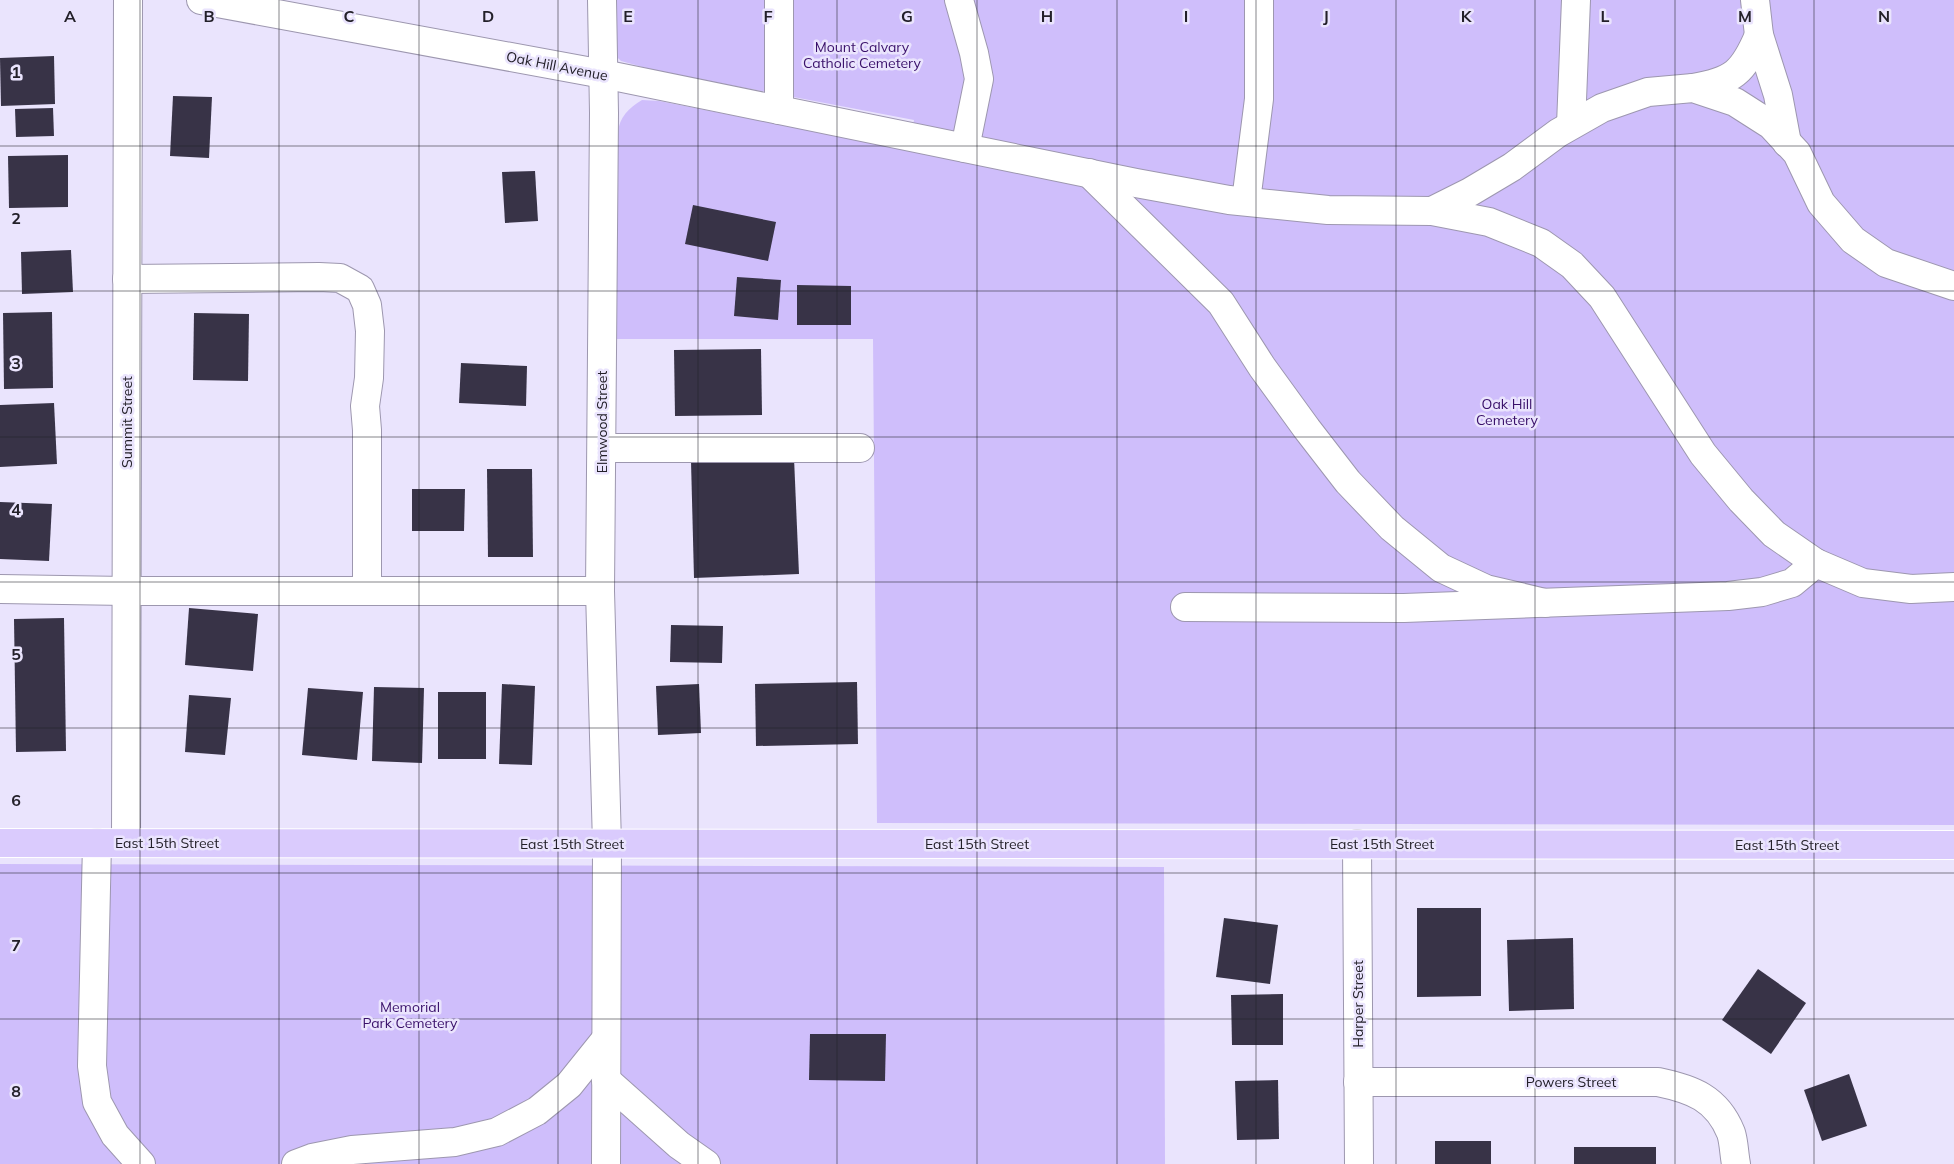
<svg xmlns="http://www.w3.org/2000/svg" width="1954" height="1164" viewBox="0 0 1954 1164" font-family="Mulish,sans-serif">
	<rect width="100%" height="100%" fill="#eae4fd"/>
	<g fill="#cfbefb">
		<path d="M613 0H1954V825L877 823 873 339H615L618 133C619 117 629 108 642 100L659 101 909 150 914 120 657 71 621 61 616 56Z"/>
		<polygon points="0,864 1164,867 1165,1164 0,1164"/>
	</g>
	<g fill="#383347">
		<polygon points="54,56 55,104 1,106 0,58"/>
		<polygon points="173,96 212,97 209,158 170,156"/>
		<polygon points="53,108 54,136 16,137 15,109"/>
		<polygon points="68,155 68,207 9,208 8,156"/>
		<polygon points="535,171 538,221 505,223 502,172"/>
		<polygon points="693,205 776,222 768,261 685,244"/>
		<polygon points="71,250 73,292 22,294 21,252"/>
		<polygon points="737,277 781,280 778,320 734,316"/>
		<polygon points="797,285 851,286 851,325 797,325"/>
		<polygon points="52,312 53,388 4,389 3,313"/>
		<polygon points="194,313 249,314 248,381 193,380"/>
		<polygon points="761,349 762,415 675,416 674,350"/>
		<polygon points="461,363 527,366 526,406 459,403"/>
		<polygon points="54,403 57,464 0,467 0,405"/>
		<polygon points="794,458 799,574 694,578 691,461"/>
		<polygon points="487,469 532,469 533,557 488,557"/>
		<polygon points="412,489 465,489 464,531 412,531"/>
		<polygon points="0,502 52,504 49,561 0,559"/>
		<polygon points="189,608 258,614 253,671 185,665"/>
		<polygon points="64,618 66,751 16,752 14,619"/>
		<polygon points="671,625 723,626 722,663 670,662"/>
		<polygon points="857,682 858,744 756,746 755,684"/>
		<polygon points="502,684 535,686 532,765 499,764"/>
		<polygon points="699,684 701,733 658,735 656,686"/>
		<polygon points="374,687 424,688 422,763 372,761"/>
		<polygon points="308,688 363,692 357,760 302,755"/>
		<rect x="438" y="692" width="48" height="67"/>
		<polygon points="189,695 231,698 225,755 185,752"/>
		<polygon points="1417,908 1481,908 1481,996 1417,997"/>
		<polygon points="1224,918 1278,925 1270,984 1216,977"/>
		<polygon points="1573,938 1574,1009 1509,1011 1507,940"/>
		<polygon points="1758,969 1806,1003 1771,1054 1722,1020"/>
		<polygon points="1283,994 1283,1045 1232,1045 1231,995"/>
		<polygon points="810,1034 886,1034 885,1081 809,1080"/>
		<polygon points="1849,1074 1867,1126 1822,1141 1804,1090"/>
		<polygon points="1278,1080 1279,1139 1237,1140 1235,1081"/>
		<rect x="1435" y="1141" width="56" height="23"/>
		<rect x="1574" y="1147" width="82" height="17"/>
	</g>
	<g fill="none" stroke-linecap="round" stroke-linejoin="round">
		<defs>
			<g id="minor">
				<polyline points="201,0 603,74 1136,183 1229,200 1328,210 1432,211 1489,222 1541,243 1572,265 1602,297 1703,454 1741,500 1774,534 1816,563 1863,583 1911,589 1954,587"/>
				<polyline points="602,0 604,113 600,591 607,844 606,1164"/>
				<polyline points="779,0 779,110"/>
				<polyline points="959,0 974,53 979,79 965,148"/>
				<polyline points="1755,0 1759,35 1778,95 1787,143"/>
				<path d="M1693 88C1733 81 1743 73 1759 35"/>
				<polyline points="1571,125 1576,0"/>
				<polyline points="1089,173 1221,303 1262,367 1307,429 1348,482 1392,528 1441,568 1486,589 1545,603"/>
				<polyline points="1246,201 1259,99 1259,0"/>
				<polyline points="1432,211 1470,192 1512,167 1558,133 1602,108 1648,92 1693,88 1735,102 1771,125 1797,153 1821,203 1853,240 1886,263 1954,286"/>
				<polyline points="127,279 319,277 340,278 360,289 367,305 370,331 369,378 365,406 367,430 367,591"/>
				<polyline points="602,448 860,448"/>
				<polyline points="0,589 126,591 600,591"/>
				<polyline points="1185,607 1404,608 1728,596 1762,592 1792,583 1816,563"/>
				<polyline points="97,843 92,1066 97,1102 115,1135 141,1164"/>
				<polyline points="126,843 128,0"/>
				<polyline points="1357,844 1359,1164"/>
				<polyline points="606,1080 679,1145 706,1164"/>
				<path d="M1358 1082H1658C1692 1089 1717 1098 1731 1133 1734 1142 1734 1154 1736 1164"/>
				<polyline points="296,1164 312,1158 352,1150 455,1142 497,1132 537,1111 569,1085 606,1039"/>
			</g>
			<polyline id="major" points="0,843 1954,845"/>
		</defs>
		<use href="#minor" stroke="#9d97af" stroke-width="30"/>
		<use href="#major" stroke="#fff" stroke-width="30"/>
		<use href="#minor" stroke="#fff" stroke-width="28"/>
		<use href="#major" stroke="#dacbfd" stroke-width="28"/>
	</g>
	<path fill="none" stroke="#232029" stroke-width="1" stroke-opacity="0.55" d="M140 0V1164M279 0V1164M419 0V1164M558 0V1164M698 0V1164M837 0V1164M977 0V1164M1117 0V1164M1256 0V1164M1396 0V1164M1535 0V1164M1675 0V1164M1814 0V1164M0 146H1954M0 291H1954M0 437H1954M0 582H1954M0 728H1954M0 873H1954M0 1019H1954"/>
	<g text-anchor="middle" dominant-baseline="central" stroke-width="5" stroke-linejoin="round" paint-order="stroke">
		<g font-size="14" fill="#39106a" stroke="#eae4fd">
			<text x="862" y="47">Mount Calvary<tspan x="862" dy="16">Catholic Cemetery</tspan></text>
			<text x="1507" y="404">Oak Hill<tspan x="1507" dy="16">Cemetery</tspan></text>
			<text x="410" y="1007">Memorial<tspan x="410" dy="16">Park Cemetery</tspan></text>
		</g>
		<g font-size="14" fill="#232029" stroke="#eae4fd">
			<text transform="translate(557 66) rotate(11)">Oak Hill Avenue</text>
			<text transform="translate(127 422) rotate(-90)">Summit Street</text>
			<text transform="translate(602 422) rotate(-90)">Elmwood Street</text>
			<text x="167" y="843">East 15th Street</text>
			<text x="572" y="844">East 15th Street</text>
			<text x="977" y="844">East 15th Street</text>
			<text x="1382" y="844">East 15th Street</text>
			<text x="1787" y="845">East 15th Street</text>
			<text transform="translate(1358 1004) rotate(-90)">Harper Street</text>
			<text x="1571" y="1082">Powers Street</text>
		</g>
	</g>
	<g font-size="16" text-anchor="middle" font-weight="bold" fill="#232029" stroke="#eae4fd" stroke-width="5" stroke-linejoin="round" paint-order="stroke">
		<text x="70" y="22">A</text>
		<text x="209" y="22">B</text>
		<text x="349" y="22">C</text>
		<text x="488" y="22">D</text>
		<text x="628" y="22">E</text>
		<text x="768" y="22">F</text>
		<text x="907" y="22">G</text>
		<text x="1047" y="22">H</text>
		<text x="1186" y="22">I</text>
		<text x="1326" y="22">J</text>
		<text x="1466" y="22">K</text>
		<text x="1605" y="22">L</text>
		<text x="1745" y="22">M</text>
		<text x="1884" y="22">N</text>
		<text x="16" y="78">1</text>
		<text x="16" y="224">2</text>
		<text x="16" y="369">3</text>
		<text x="16" y="515">4</text>
		<text x="16" y="660">5</text>
		<text x="16" y="806">6</text>
		<text x="16" y="951">7</text>
		<text x="16" y="1097">8</text>
	</g>
</svg>
